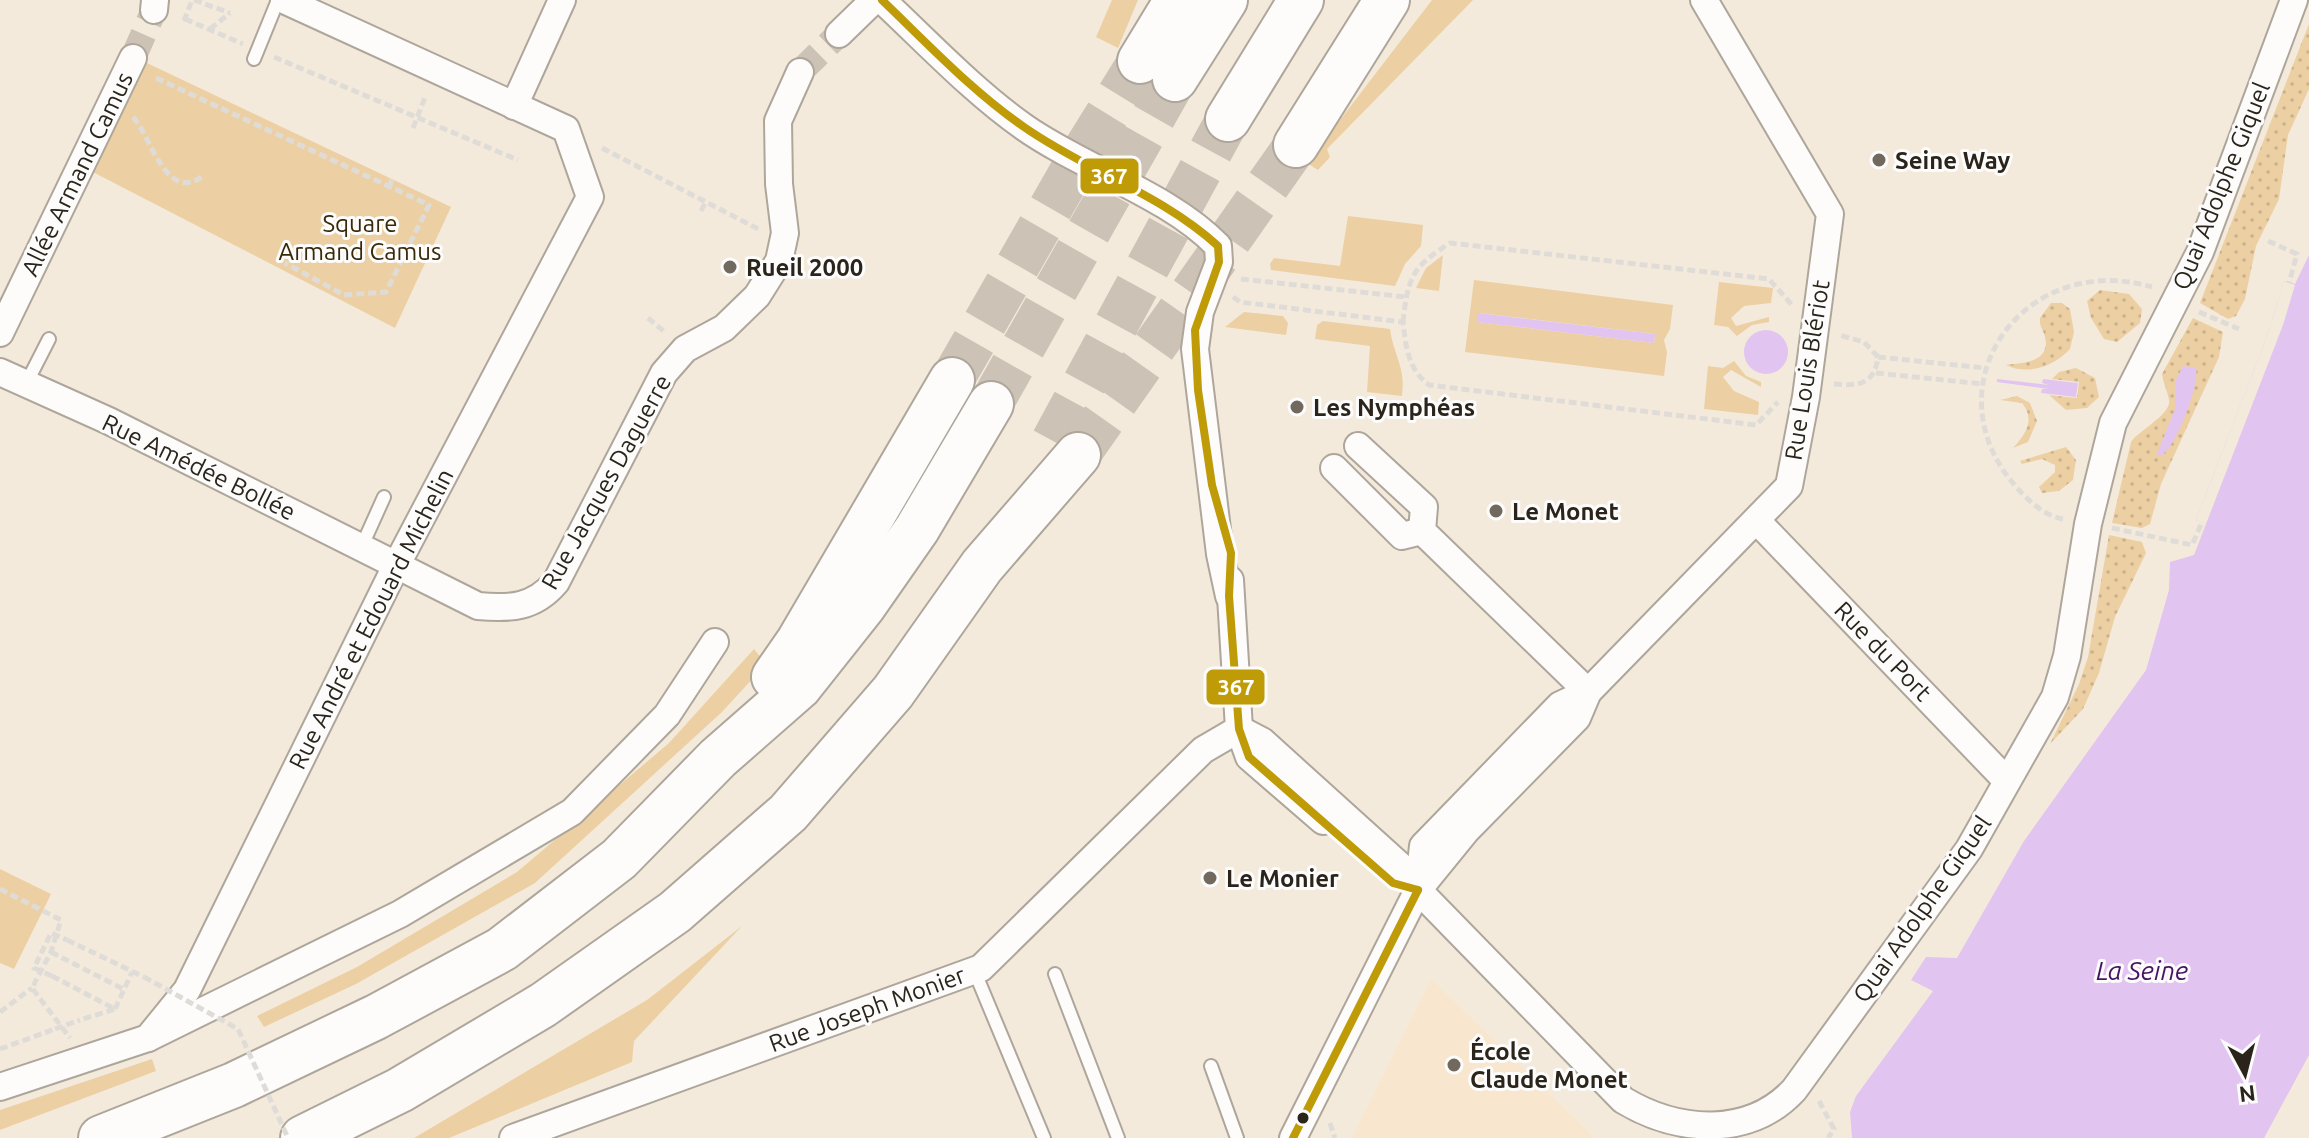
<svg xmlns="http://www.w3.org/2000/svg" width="2309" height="1138" viewBox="0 0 2309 1138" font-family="Ubuntu,sans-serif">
	<defs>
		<pattern id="garden-dots" width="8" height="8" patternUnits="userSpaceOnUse" patternTransform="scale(2)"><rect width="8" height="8" fill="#ecd0a3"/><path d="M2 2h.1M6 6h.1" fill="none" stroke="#cbb28c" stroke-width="1.8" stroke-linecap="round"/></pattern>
	</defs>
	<rect width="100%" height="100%" fill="#f4eadc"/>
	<polygon fill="#f8e7ce" points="1431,979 1595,1138 1352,1138"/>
	<g fill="#ecd0a3" fill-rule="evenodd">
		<polygon points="1112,0 1138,0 1118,48 1096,37"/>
		<polygon points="1432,0 1473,0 1327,149 1330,157 1318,170 1307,163"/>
		<polygon points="147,63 451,207 395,328 85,168"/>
		<polygon points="1348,216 1423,225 1421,246 1405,264 1395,286 1271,270 1270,264 1274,258 1340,266"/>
		<polygon points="1443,255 1439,291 1416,288 1426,268"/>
		<path d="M1474 280 1673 305 1670 329 1664 340 1667 352 1664 376 1465 352ZM1479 313 1655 334 1654 343 1478 322Z"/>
		<polygon points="1719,282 1773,288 1771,303 1744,306 1731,318 1736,326 1769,317 1769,322 1752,325 1737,336 1728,327 1714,325"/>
		<polygon points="1244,312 1283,316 1288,323 1286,335 1225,327"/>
		<path d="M1323 321 1390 329C1394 357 1406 367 1402 396L1367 392 1370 346 1315 339 1317 325Z"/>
		<polygon points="1734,361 1746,376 1761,382 1761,387 1731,370 1723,377 1734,391 1759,402 1758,415 1704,409 1708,366 1723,368"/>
		<polygon points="754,649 766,664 722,712 535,883 356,984 264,1027 257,1016 357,967 517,872 669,743"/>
		<polygon points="0,869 51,894 14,969 0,963"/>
		<polygon points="742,926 634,1041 632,1062 449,1138 414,1138 647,1000"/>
		<polygon points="152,1059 156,1071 0,1130 0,1110"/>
	</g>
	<g fill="url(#garden-dots)">
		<polygon points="2309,24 2309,89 2288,135 2279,199 2256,246 2245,299 2236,316 2228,319 2200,303"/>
		<polygon points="2100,290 2129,294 2142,309 2140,323 2117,342 2104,339 2091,318 2087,301"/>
		<path d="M2051 303H2062L2070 309 2074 332 2070 349C2055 366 2027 376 2006 365 2015 363 2052 365 2045 337 2043 328 2039 327 2040 318Z"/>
		<path d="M2193 318 2223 332 2219 357 2161 484 2150 524 2142 528 2112 523 2131 442C2138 431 2172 414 2169 400 2168 393 2163 383 2162 374Z"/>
		<polygon points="2076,368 2095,378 2099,397 2087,408 2066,410 2049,395 2077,398 2079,382 2052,379 2059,372"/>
		<path d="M2017 396 2030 403 2037 421 2028 442 2013 448C2025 435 2036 420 2022 403L2000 400Z"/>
		<polygon points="2066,447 2076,460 2073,480 2059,491 2042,493 2039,487 2055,472 2055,465 2042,459 2022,464 2020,461"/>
		<polygon points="2109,535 2142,542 2146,553 2115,617 2099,673 2083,709 2050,744 2079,684 2088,657"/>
	</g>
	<g fill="#e1c4ef">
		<polygon points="2309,255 2309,1055 2264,1138 1852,1138 1850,1112 1856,1096 1933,991 1911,980 1926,957 1957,958 2024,841 2146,670 2169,590 2170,562 2194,555 2206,524 2196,520 2269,331 2284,281 2295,284"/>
		<polygon points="1478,313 1655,334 1654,343 1477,322"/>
		<circle cx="1766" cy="352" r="22"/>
		<path d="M2183 366 2196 368C2200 384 2175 451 2160 456L2157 454 2175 409V382Z"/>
		<polygon points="1997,379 2049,385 2042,383 2043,379 2078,383 2076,397 2041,393 2042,389 2049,389 1997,382"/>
	</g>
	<polygon fill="#f4eadc" points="2284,281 2295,285 2283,325 2206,524 2196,520 2269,331"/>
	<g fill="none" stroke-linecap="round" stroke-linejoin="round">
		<g stroke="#ccc2b5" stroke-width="26" stroke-dasharray="26 13" stroke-linecap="butt">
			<polyline points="133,58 154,10"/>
			<polyline points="800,72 839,34"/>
		</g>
		<g stroke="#ccc2b5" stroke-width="44" stroke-dasharray="44 22" stroke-linecap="butt">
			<polyline points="952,380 1070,174 1140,61"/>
			<polyline points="991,404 1175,79"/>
			<polyline points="1053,441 1228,119"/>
			<polyline points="1078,455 1296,145"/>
		</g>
		<defs>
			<g id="lane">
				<polyline points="254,59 278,0"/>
				<polyline points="26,384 49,339"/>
				<polyline points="361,548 384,497"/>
				<polyline points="974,970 1044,1138"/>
				<polyline points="1055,974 1118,1138"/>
				<polyline points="1211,1066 1237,1138"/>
			</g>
			<g id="street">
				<path d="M882 0C928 43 973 91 1024 127 1082 168 1169 195 1218 246L1219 262 1200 312 1195 349 1220 554 1229 596"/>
				<polyline points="154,10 155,0"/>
				<polyline points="839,34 874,0"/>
				<polyline points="514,106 562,0"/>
				<polyline points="0,333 133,58"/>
				<path d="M0 372 109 421 478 606C510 609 534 608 556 582L664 373 685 349 724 328 757 296 779 261 785 233 779 184 778 121 800 72"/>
				<polyline points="1358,446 1424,507 1422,531 1588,692"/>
				<polyline points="1334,468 1402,536 1422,531"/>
				<polyline points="1758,522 2007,781"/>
				<polyline points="1230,580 1239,729 1249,757 1323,821"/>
				<path d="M1239 729 1262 741 1408 873 1418 890 1623 1100C1678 1133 1749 1138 1794 1090L1969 849 2055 697 2067 656 2088 524 2113 423 2200 252 2294 0"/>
				<polyline points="1418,891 1423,846 1560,705 1588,692"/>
				<polyline points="148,1038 187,990 396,566 590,197 566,129 284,0"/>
				<polyline points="0,1087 148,1038 400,914 572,812 667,715 715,642"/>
				<polyline points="513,1138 981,968 1203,750 1239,729"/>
				<polyline points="1293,1138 1418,890 1466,831 1577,718 1588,692 1789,486 1806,397 1830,214 1704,0"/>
			</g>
			<g id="highway">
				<polyline points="1140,61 1177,0"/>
				<polyline points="1175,79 1225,0"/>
				<polyline points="1228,119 1301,0"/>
				<polyline points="1296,145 1387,0"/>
				<polyline points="774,677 799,641 952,380"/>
				<polyline points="101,1138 234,1085 376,1017 502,949 619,859 718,758 799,687 864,605 917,529 991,404"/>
				<polyline points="303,1138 400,1090 543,1005 675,912 788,813 893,692 982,566 1078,455"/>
			</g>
		</defs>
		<use href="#lane" stroke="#aea69b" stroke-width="16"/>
		<use href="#street" stroke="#aea69b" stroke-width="30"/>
		<use href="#highway" stroke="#aea69b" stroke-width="48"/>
		<g stroke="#dfdcd8" stroke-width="5" stroke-dasharray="8 4" stroke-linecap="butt">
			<polyline points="194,0 230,13"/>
			<polyline points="185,19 243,44"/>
			<polyline points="184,21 192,0"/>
			<polyline points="210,29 230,13"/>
			<polyline points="274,57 518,160"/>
			<polyline points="156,78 429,205 386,292 344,295 285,263"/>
			<path d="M133 117C151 136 166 204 203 176"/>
			<polyline points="413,128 426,95"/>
			<polyline points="602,148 760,230"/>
			<polyline points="389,187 393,177"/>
			<polyline points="701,211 705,203"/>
			<polyline points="2268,241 2297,254 2289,283"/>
			<polyline points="1241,279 1406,297"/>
			<path d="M1233 297 1240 302 1403 322C1406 348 1408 369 1429 385L1756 425 1778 402"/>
			<polyline points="2199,312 2239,329"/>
			<polyline points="648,318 666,333"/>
			<path d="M1403 322C1408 277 1412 267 1450 243L1769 279 1792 305"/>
			<polyline points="1878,357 1985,368"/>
			<polyline points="1876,373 1983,384"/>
			<path d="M1834 384C1859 386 1874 385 1878 357L1864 342 1839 335"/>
			<path d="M2063 519C2045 516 2030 502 2018 489 1925 387 2024 249 2152 287"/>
			<polyline points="2112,528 2192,545 2202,522"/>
			<polyline points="0,889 61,920 51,952 32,988 70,1038"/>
			<polyline points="67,940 144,977"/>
			<polyline points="51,952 125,990"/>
			<polyline points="52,976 115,1009 80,1020"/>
			<polyline points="115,1009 132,972"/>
			<polyline points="0,1012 32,988"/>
			<polyline points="0,1049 55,1029"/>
			<polyline points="1819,1101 1834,1129 1828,1138"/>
			<polyline points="1330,1123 1335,1138"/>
		</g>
		<use href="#lane" stroke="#fdfcfa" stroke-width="12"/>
		<use href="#street" stroke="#fdfcfa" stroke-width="26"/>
		<use href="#highway" stroke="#fdfcfa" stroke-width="44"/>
		<g stroke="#dfdcd8" stroke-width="5" stroke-dasharray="8 4" stroke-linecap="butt">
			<polyline points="52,976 34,968 51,933 67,940"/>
			<polyline points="144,977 238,1029 288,1138"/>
			<polyline points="55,1029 80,1020"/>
		</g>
		<defs>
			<g id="bus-1">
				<path d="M882 0C928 44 972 91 1024 127 1087 171 1161 194 1218 246L1219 262 1195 330 1198 390 1212 485 1231 553 1229 596 1239 729 1249 757 1393 883 1418 890"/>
				<polyline points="1293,1138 1418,890"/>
			</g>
		</defs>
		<use href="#bus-1" stroke="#fcfcfc" stroke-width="14"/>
		<use href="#bus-1" stroke="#bf9b08" stroke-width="8"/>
	</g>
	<g fill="#71695e" stroke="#fcfcfc" stroke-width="3">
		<circle cx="1879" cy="160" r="8"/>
		<circle cx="730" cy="267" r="8"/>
		<circle cx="1297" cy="407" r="8"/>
		<circle cx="1496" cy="511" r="8"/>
		<circle cx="1210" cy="878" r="8"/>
		<circle cx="1454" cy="1065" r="8"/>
	</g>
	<circle fill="#2b241a" stroke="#fcfcfc" stroke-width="3" cx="1303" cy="1118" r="7"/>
	<g text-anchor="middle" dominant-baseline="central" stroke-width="6" stroke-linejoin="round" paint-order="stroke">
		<g font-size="24" font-weight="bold" fill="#2b241a" stroke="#fcfcfc" text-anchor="start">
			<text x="1895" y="160">Seine Way</text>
			<text x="746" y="267">Rueil 2000</text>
			<text x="1313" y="407">Les Nymphéas</text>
			<text x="1512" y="511">Le Monet</text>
			<text x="1226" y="878">Le Monier</text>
			<text x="1470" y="1051">École<tspan x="1470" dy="28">Claude Monet</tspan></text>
		</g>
		<g font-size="24" fill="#2b241a" stroke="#fcfcfc">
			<text transform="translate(77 174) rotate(-64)">Allée Armand Camus</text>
			<text transform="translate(2221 186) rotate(-68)">Quai Adolphe Giquel</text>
			<text transform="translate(1807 370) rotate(-81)">Rue Louis Blériot</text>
			<text transform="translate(199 467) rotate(26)">Rue Amédée Bollée</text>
			<text transform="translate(606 482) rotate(-61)">Rue Jacques Daguerre</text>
			<text transform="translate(371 619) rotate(-63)">Rue André et Edouard Michelin</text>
			<text transform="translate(1883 651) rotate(46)">Rue du Port</text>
			<text transform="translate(1922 909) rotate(-55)">Quai Adolphe Giquel</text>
			<text transform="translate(867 1009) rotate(-20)">Rue Joseph Monier</text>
		</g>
		<g font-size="24" fill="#3a2909" stroke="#fcfcfc">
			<text x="360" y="223">Square<tspan x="360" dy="28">Armand Camus</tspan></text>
		</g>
		<g font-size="26" font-style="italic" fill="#451462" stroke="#fcfcfc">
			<text x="2142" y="970">La Seine</text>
		</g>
	</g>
	<g stroke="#fcfcfc" stroke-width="3">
		<rect x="1079" y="157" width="61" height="38" rx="8" fill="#bf9b08"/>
		<rect x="1205" y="668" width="61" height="38" rx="8" fill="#bf9b08"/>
	</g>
	<g font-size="22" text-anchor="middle" font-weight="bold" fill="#fff">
		<text x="1109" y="184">367</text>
		<text x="1236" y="695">367</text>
	</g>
	<g transform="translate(2245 1074) rotate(173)" stroke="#fcfcfc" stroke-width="6" paint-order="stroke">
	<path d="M0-6L14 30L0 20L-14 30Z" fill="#2b241a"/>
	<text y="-12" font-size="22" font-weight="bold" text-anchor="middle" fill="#2b241a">N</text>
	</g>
</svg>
